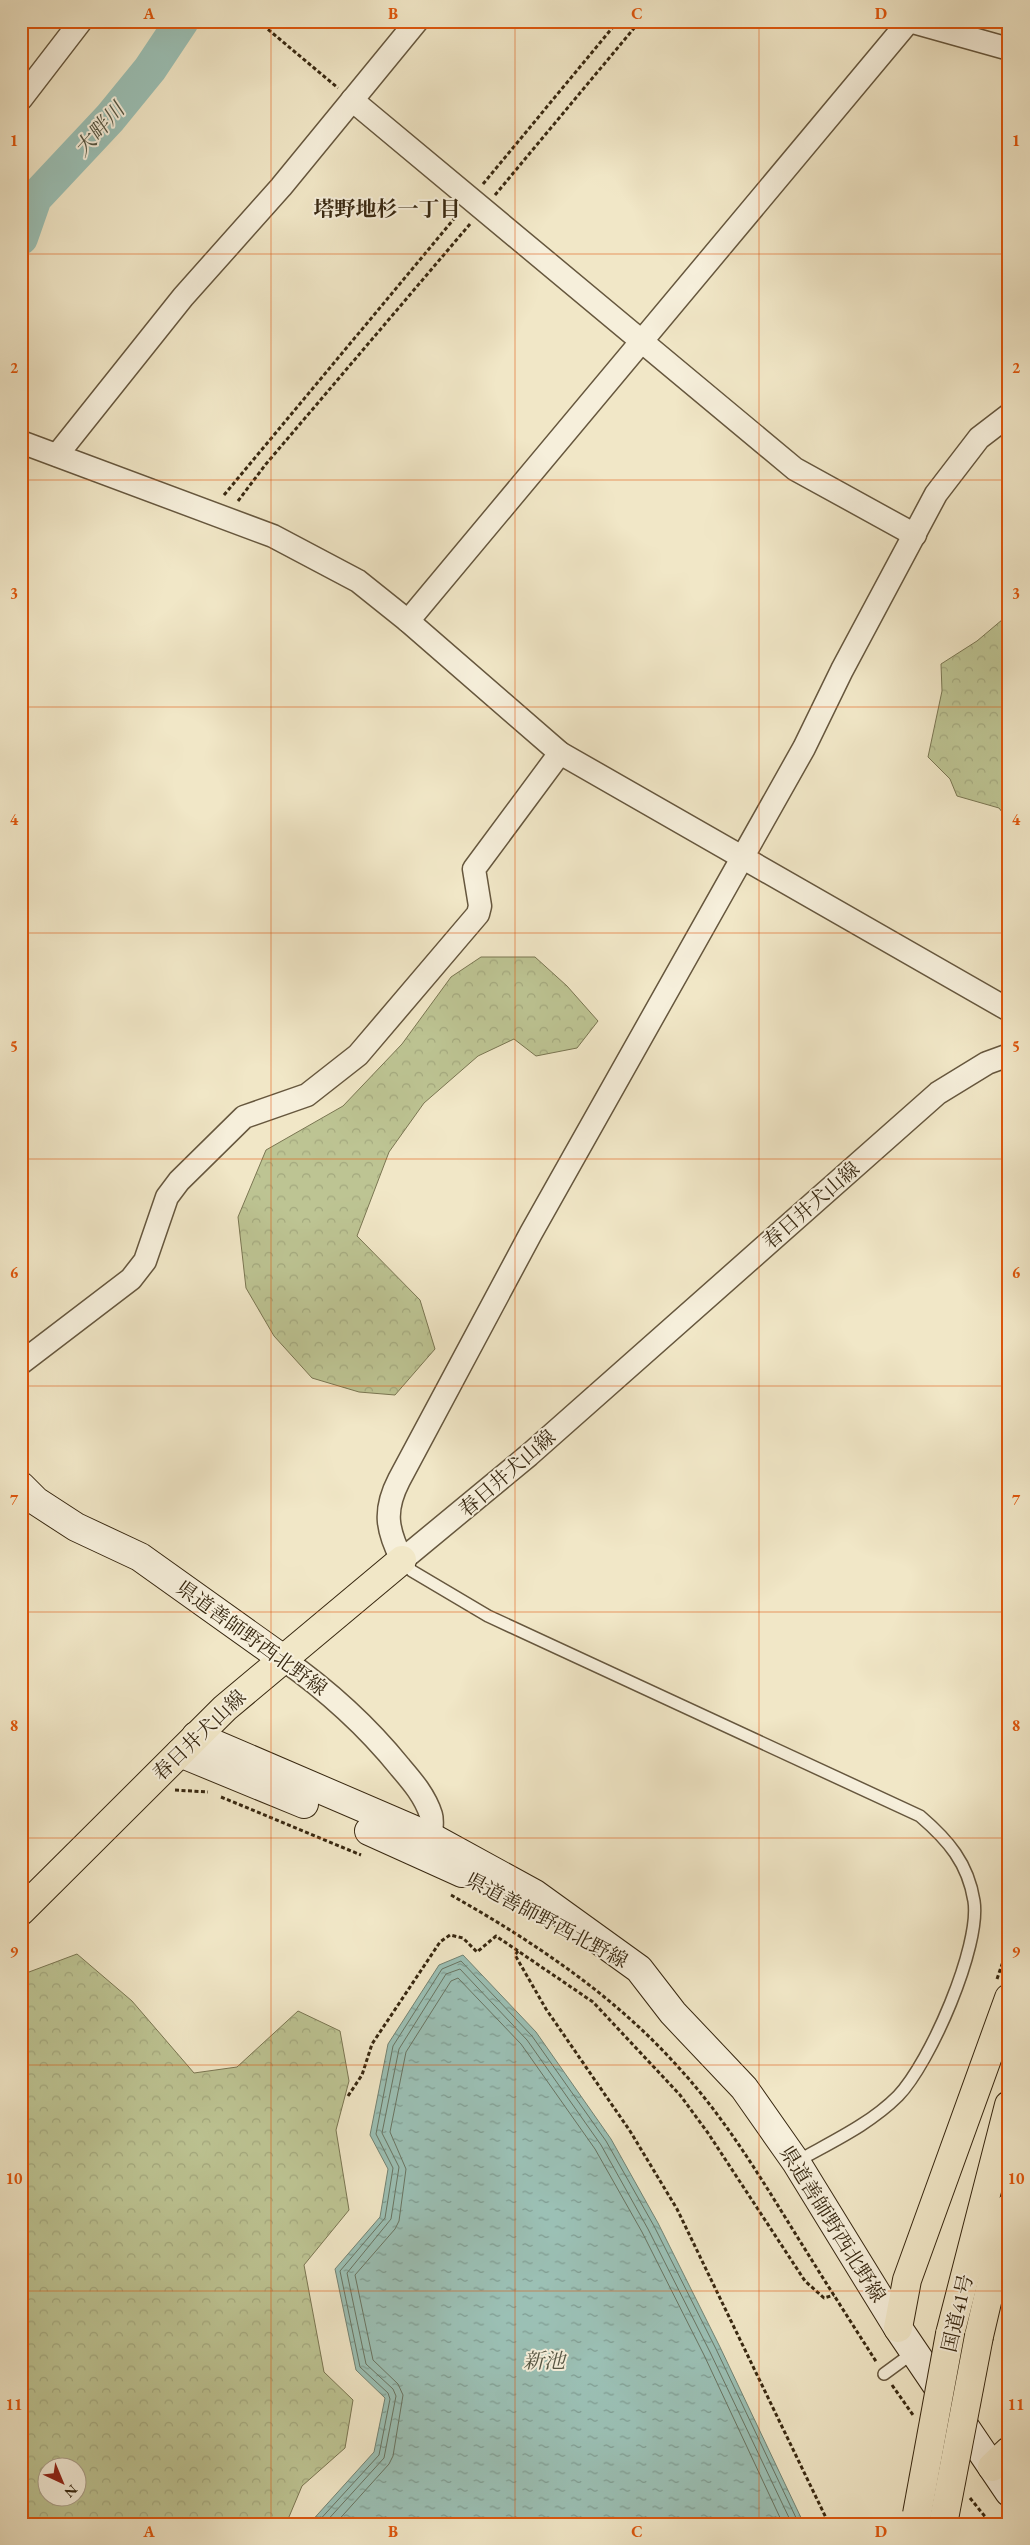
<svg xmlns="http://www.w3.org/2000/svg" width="1030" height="2545" viewBox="0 0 1030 2545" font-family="'EB Garamond','Noto Serif JP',serif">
	<defs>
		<pattern id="forest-crowns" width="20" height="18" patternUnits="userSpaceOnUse" patternTransform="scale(1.25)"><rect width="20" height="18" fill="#bdc493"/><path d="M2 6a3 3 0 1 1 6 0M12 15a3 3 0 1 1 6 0" fill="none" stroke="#a3a87e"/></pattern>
		<pattern id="water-ripples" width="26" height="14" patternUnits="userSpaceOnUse" patternTransform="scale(1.25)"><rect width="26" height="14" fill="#9bc0b5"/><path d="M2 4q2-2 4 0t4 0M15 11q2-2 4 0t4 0" fill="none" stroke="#7f9c92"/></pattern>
	</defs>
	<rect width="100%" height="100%" fill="#f1e7c7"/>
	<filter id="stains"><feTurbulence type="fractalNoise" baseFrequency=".004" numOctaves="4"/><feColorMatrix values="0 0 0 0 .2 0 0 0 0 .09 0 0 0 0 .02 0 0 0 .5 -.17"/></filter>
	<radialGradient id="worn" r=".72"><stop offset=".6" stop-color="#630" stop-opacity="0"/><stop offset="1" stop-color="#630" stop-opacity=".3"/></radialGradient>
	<g fill="url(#forest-crowns)" stroke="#7a7652" fill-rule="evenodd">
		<polygon points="1009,614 1009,821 999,808 957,796 950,779 928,757 942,691 941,664 977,641"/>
		<polygon points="481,957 535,957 567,986 598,1021 577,1048 536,1056 514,1039 478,1056 424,1103 389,1152 357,1236 420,1300 435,1349 395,1395 359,1392 312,1378 274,1336 246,1288 238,1217 266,1150 343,1106 402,1044 451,977"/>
		<path d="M77 1954 132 2001 194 2073 237 2067 298 2011 340 2031 349 2081 336 2130 349 2210 304 2265 324 2372 353 2400 345 2448 302 2486 286 2524H21V1975ZM48 2468H78V2498H48Z"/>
	</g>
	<polygon fill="url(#water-ripples)" stroke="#738373" points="463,1955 536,2032 611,2139 658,2223 720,2347 804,2524 309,2524 374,2452 385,2398 356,2370 335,2269 380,2217 388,2169 370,2135 388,2044 439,1965"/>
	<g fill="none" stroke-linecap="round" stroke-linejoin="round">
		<g stroke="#697462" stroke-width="1">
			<polyline points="316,2524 379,2455 390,2399 388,2393 360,2367 340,2271 385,2218 393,2168 376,2134 393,2046 442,1969 461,1961 532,2036 606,2141 654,2226 716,2349 799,2524"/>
			<polyline points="324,2524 384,2458 396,2396 393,2389 366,2364 347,2273 391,2219 399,2167 382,2133 399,2049 446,1974 460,1969 527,2040 601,2145 648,2229 710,2352 792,2524"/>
			<polyline points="335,2524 389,2464 393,2456 403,2395 398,2384 373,2360 355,2275 395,2229 399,2221 406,2169 390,2132 406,2052 451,1981 458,1978 521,2044 595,2149 642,2232 704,2355 783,2524"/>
		</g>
		<polyline stroke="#9bc0b5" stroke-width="34" points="21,238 35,198 110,118 150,69 182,21"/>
		<defs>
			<g id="lane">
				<path d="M402 1560 412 1571 488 1616 920 1816C948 1840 968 1863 974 1901 981 1946 930 2063 898 2096 869 2125 831 2142 796 2162"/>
				<polyline points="884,2374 914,2352"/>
			</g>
			<g id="street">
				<polyline points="909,21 1009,49"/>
				<polyline points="21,99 81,21"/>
				<polyline points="352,100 795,469 915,535"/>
				<path d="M1009 415 979 438 936 494 842 670 804 748 531 1233 399 1480C383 1511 387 1530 402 1560L529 1455 938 1093 987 1063 1009 1055"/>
				<polyline points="21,442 273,536 358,581 408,621 560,753 1009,1010"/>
				<polyline points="57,455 183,297 281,187 417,21"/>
				<polyline points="408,621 909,21"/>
				<polyline points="21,1363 131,1279 145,1261 167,1197 179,1181 244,1117 307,1095 358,1055 478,914 480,906 474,869 560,753"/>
				<path d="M283 1659C327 1690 366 1725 400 1767 412 1781 425 1796 431 1815 433 1821 431 1830 431 1837"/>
			</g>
			<g id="secondary">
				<polyline points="21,1486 36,1501 76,1527 140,1557 283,1659"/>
				<polyline points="196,1736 431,1837 535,1894 639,1969 673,2013 744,2088 796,2162 898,2328 1009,2492"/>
				<polyline points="180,1753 304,1804"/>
				<polyline points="369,1831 462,1873"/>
			</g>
			<polyline id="primary" points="21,1911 225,1708 402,1560"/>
			<g id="highway">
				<polyline points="898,2328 907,2280 1009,1998"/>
				<polyline points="950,2334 1009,2105"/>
				<polyline points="979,2336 1009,2208"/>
				<polyline points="992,2467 1009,2451"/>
			</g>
		</defs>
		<use href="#lane" stroke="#66573e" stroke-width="14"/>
		<use href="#street" stroke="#66573e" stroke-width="25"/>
		<use href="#secondary" stroke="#372710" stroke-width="30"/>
		<use href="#primary" stroke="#372710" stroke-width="30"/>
		<use href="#highway" stroke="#372710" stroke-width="30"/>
		<g stroke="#372710" stroke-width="3" stroke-dasharray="4 2.5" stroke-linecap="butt">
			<polyline points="258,21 338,88"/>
			<polyline points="483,184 618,21"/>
			<polyline points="495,195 640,21"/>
			<polyline points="224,495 458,214"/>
			<polyline points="238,501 266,464 470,224"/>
			<polyline points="175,1790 208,1792"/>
			<polyline points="221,1797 361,1855"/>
			<path d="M451 1895C534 1942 615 1996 679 2068 726 2119 762 2180 798 2238 824 2280 851 2322 877 2363"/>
			<polyline points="518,1951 515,1955 546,2009 630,2131 677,2209 829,2524"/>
			<polyline points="997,1979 1009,1944"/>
			<polyline points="348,2096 362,2075 372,2044 440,1942 450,1935 463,1938 477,1952 496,1936 593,2002 680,2095 708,2133 805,2281 824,2298 834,2295"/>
			<polyline points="892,2385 913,2415"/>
			<polyline points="970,2498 991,2524"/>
		</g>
		<use href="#lane" stroke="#f6efdb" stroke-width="11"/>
		<use href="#street" stroke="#f6efdb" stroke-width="22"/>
		<use href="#secondary" stroke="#f6efdb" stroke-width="28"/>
		<use href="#primary" stroke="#f1e7c7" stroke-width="28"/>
		<use href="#highway" stroke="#f1e7c7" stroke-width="28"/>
		<defs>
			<g id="highway-bridge">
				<polyline points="917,2514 950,2334"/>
				<polyline points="943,2524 979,2336"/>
			</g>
		</defs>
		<use href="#highway-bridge" stroke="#372710" stroke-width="30" stroke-linecap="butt"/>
		<use href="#highway-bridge" stroke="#f1e7c7" stroke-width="28"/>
	</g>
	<path fill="none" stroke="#df560c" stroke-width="1" stroke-opacity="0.55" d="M271 21V2524M515 21V2524M759 21V2524M21 254H1009M21 480H1009M21 707H1009M21 933H1009M21 1159H1009M21 1386H1009M21 1612H1009M21 1838H1009M21 2065H1009M21 2291H1009"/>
	<g text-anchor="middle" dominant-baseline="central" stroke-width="4" stroke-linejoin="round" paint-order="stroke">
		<g font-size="20" fill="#372710" stroke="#f6efdb">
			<text transform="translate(811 1205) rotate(-41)">春日井犬山線</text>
			<text transform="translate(507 1473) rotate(-41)">春日井犬山線</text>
			<text transform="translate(252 1638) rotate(36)">県道善師野西北野線</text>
			<text transform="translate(199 1735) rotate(-44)">春日井犬山線</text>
			<text transform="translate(547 1920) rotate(28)">県道善師野西北野線</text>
			<text transform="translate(833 2224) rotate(58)">県道善師野西北野線</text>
			<text transform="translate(957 2313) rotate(-77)">国道41号</text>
		</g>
		<g font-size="21" font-style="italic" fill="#555542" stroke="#f6efdb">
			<text transform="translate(99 129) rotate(-48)">大畔川</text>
			<text x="544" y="2360">新池</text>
		</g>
		<g font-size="21" font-weight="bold" fill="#372710" stroke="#f6efdb">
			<text x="387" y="208">塔野地杉一丁目</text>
		</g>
	</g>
	<rect width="1030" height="2545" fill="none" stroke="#f1e7c7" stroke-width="55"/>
	<g transform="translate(62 2482) rotate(136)"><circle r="24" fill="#f6efdb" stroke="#aa9f8a"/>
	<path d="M0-4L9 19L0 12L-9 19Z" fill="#8f2418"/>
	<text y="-8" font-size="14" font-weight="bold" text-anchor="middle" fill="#372710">N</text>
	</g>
	<rect x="28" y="28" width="974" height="2490" fill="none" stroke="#df560c" stroke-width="2"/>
	<g font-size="16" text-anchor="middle" font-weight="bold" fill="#df560c">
		<text x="149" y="19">A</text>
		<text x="393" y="19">B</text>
		<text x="637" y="19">C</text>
		<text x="881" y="19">D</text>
		<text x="14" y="146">1</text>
		<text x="1016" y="146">1</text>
		<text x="14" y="373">2</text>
		<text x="1016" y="373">2</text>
		<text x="14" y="599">3</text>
		<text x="1016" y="599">3</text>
		<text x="14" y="825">4</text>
		<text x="1016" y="825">4</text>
		<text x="14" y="1052">5</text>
		<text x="1016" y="1052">5</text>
		<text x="14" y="1278">6</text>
		<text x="1016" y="1278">6</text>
		<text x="14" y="1505">7</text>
		<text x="1016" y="1505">7</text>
		<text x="14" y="1731">8</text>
		<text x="1016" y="1731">8</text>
		<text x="14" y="1957">9</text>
		<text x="1016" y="1957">9</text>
		<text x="14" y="2184">10</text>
		<text x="1016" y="2184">10</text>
		<text x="14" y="2410">11</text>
		<text x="1016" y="2410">11</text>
		<text x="149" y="2537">A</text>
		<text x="393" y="2537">B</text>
		<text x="637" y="2537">C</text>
		<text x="881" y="2537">D</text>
	</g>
	<rect width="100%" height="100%" filter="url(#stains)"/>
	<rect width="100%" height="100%" fill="url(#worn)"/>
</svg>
